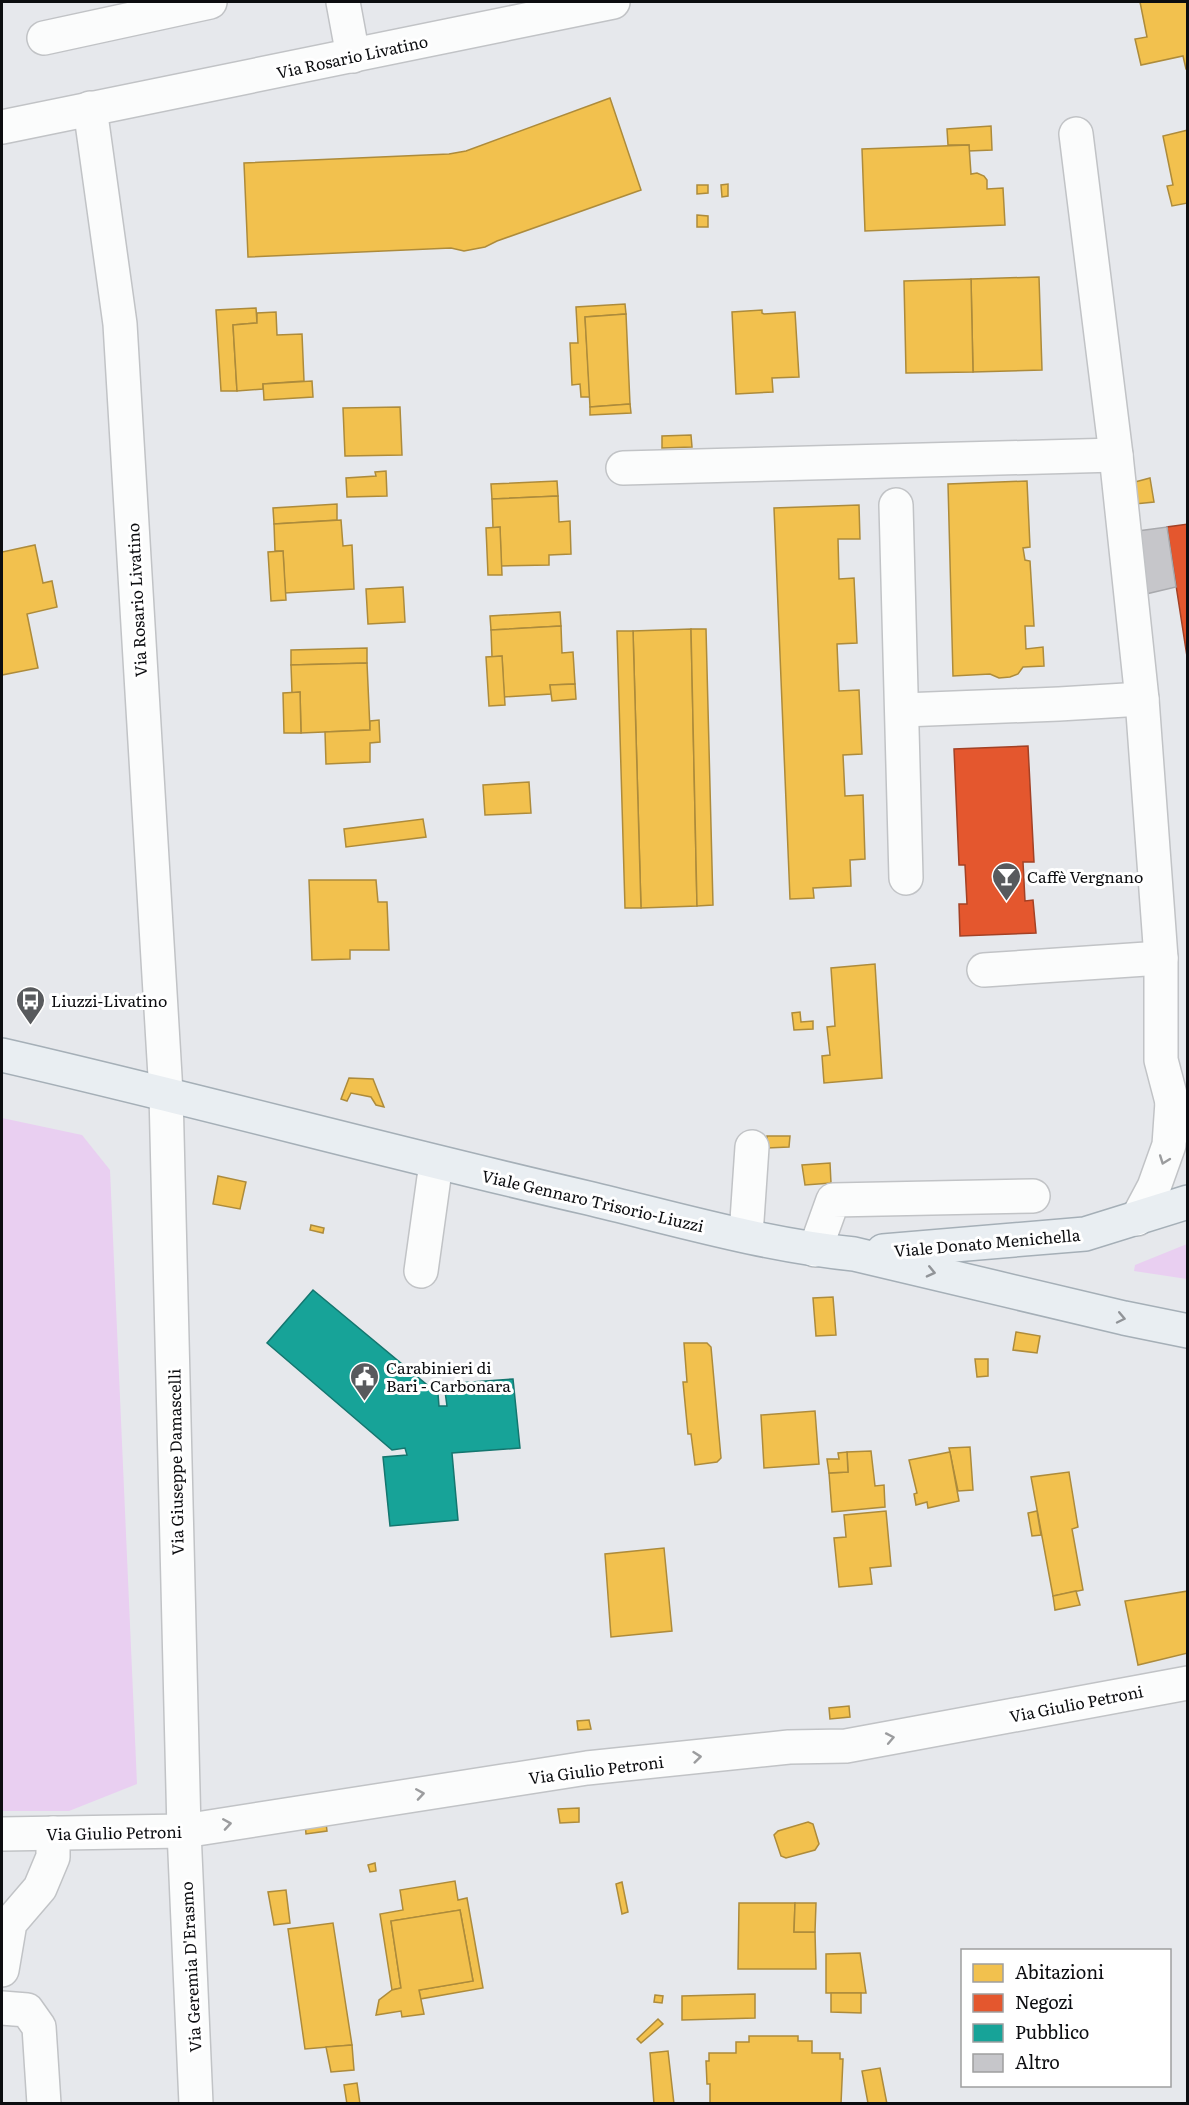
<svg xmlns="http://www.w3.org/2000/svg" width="1189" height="2105" viewBox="0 0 1189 2105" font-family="Literata,serif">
	<rect width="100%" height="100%" fill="#e6e8ec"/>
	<g fill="#e9cff1">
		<polygon points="2,1118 82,1135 110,1170 137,1784 69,1811 2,1811"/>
		<polygon points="1187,1244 1187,1279 1134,1271 1135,1265"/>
	</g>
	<g fill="#f2c14e" stroke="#ad8b3b" stroke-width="1.5">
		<polygon points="1140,2 1188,2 1188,69 1186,69 1183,56 1141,65 1135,39 1147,37"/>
		<polygon points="610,98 641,190 497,241 485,247 464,251 451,248 248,257 244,163 449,154 466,151"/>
		<polygon points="991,126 992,150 969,151 969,145 948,145 947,129"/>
		<polygon points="1188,130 1188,203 1172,206 1167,186 1173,185 1163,136"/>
		<polygon points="969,145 971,174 977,173 984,176 987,180 987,189 1003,188 1005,225 865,231 862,149"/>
		<polygon points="728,184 728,196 722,197 721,185"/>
		<polygon points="697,185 708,185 708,193 697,194"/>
		<polygon points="697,215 708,216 708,227 697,227"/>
		<polygon points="1039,277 1042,370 973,372 971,279"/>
		<polygon points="971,279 973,372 906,373 904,281"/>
		<polygon points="625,304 626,314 585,317 590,397 581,397 580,384 572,385 570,343 578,343 576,307"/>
		<polygon points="256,308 257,323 233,325 237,391 221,391 216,310"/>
		<polygon points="762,310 762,313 764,314 795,312 799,377 772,378 773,392 736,394 732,312"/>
		<polygon points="276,312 277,335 302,334 304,381 263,384 263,389 237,391 233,325 257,323 257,313"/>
		<polygon points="626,314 630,404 590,407 585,317"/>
		<polygon points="312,381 313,397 264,400 263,384"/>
		<polygon points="630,404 631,413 590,415 590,407"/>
		<polygon points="400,407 402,455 345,456 343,408"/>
		<polygon points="691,435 692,447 662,448 662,436"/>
		<polygon points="386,471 387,496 347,497 346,478 376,476 375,472"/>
		<polygon points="1150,478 1154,502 1135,504 1131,483"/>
		<polygon points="557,481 558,496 492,499 491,484"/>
		<polygon points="1027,481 1030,547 1023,548 1025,560 1030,561 1034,626 1025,626 1026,649 1043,647 1044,666 1023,667 1018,674 1010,677 999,678 990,674 953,676 948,484"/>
		<polygon points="558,496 559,522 570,521 571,554 549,555 549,565 501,566 500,527 493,528 492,499"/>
		<polygon points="337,504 337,520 274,524 273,508"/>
		<polygon points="859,505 860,539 838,539 839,579 854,578 857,643 837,644 839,691 859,690 862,754 843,755 845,796 863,795 865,859 850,860 851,886 813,888 814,898 790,899 774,508"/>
		<polygon points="341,520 343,546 352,545 354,589 285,593 283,551 275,551 274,524"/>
		<polygon points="500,527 502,575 488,575 486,528"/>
		<polygon points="35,545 43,583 52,581 57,607 27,614 38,668 2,675 2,552"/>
		<polygon points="283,551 286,600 271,601 268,552"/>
		<polygon points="403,587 405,622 368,624 366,589"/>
		<polygon points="560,612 561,626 491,630 490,616"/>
		<polygon points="561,626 562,653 573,652 575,684 550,685 551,694 504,697 502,656 492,657 491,630"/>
		<polygon points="691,629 697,906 641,908 633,631"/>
		<polygon points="691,629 706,629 713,905 697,906"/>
		<polygon points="617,631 633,631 641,908 625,908"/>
		<polygon points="367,648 367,663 291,665 291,650"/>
		<polygon points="502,656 505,705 489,706 486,657"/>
		<polygon points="367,663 370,730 301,733 300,692 292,693 291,665"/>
		<polygon points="575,684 576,699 552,701 550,685"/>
		<polygon points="300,692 301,733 284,733 283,693"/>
		<polygon points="379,720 380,742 370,743 370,762 326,764 325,732 370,730 370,721"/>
		<polygon points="529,782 531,813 485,815 483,785"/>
		<polygon points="423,819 426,837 346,847 344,829"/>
		<polygon points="309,880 376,880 378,902 387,902 389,950 350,950 350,959 312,960"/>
		<polygon points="875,964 882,1078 824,1083 822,1056 830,1055 827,1027 835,1026 831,968"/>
		<polygon points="800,1012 801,1022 813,1021 813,1029 794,1030 792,1013"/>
		<polygon points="349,1078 373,1079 384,1107 376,1105 371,1097 351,1093 347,1101 341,1099"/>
		<polygon points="767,1136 790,1136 789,1147 767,1148"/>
		<polygon points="830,1163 831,1183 805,1185 802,1165"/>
		<polygon points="218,1176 246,1182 240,1209 213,1204"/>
		<polygon points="311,1225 324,1228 323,1233 310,1230"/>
		<polygon points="833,1297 836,1335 816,1336 813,1298"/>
		<polygon points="1016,1332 1040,1336 1037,1353 1013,1350"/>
		<polygon points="684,1343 707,1343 711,1347 721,1458 717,1462 695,1465 691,1434 688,1434 683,1382 687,1382"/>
		<polygon points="975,1359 988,1359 988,1376 977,1377"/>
		<polygon points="815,1411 819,1464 764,1468 761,1415"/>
		<polygon points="970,1447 973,1490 958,1491 949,1448"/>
		<polygon points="871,1451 875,1486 884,1485 885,1507 832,1512 829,1473 848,1472 847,1452"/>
		<polygon points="847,1452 848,1472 829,1473 827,1459 839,1459 838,1453"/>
		<polygon points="950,1452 959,1501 928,1508 927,1502 916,1505 914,1494 917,1493 909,1460"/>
		<polygon points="1069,1472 1078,1527 1072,1529 1083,1590 1053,1596 1031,1477"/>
		<polygon points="886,1511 891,1566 870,1568 872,1584 839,1587 834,1538 846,1537 844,1515"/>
		<polygon points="1037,1511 1041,1535 1032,1536 1028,1513"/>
		<polygon points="664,1548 672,1631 611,1637 605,1554"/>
		<polygon points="1076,1591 1080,1605 1055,1610 1053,1596"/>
		<polygon points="1188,1591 1188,1653 1138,1665 1125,1601"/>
		<polygon points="849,1706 850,1717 830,1719 829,1708"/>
		<polygon points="589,1720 591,1729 578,1730 577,1721"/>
		<polygon points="579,1808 579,1822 560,1823 558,1809"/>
		<polygon points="305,1822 326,1823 327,1831 306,1834"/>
		<polygon points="808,1822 813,1824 819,1844 815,1850 786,1858 781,1856 774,1835 778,1831"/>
		<polygon points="375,1863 376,1871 370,1872 368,1865"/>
		<polygon points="455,1881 458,1900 467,1898 483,1988 420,1999 419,1990 473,1981 460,1910 391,1921 401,1988 392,1990 380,1914 403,1910 400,1890"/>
		<polygon points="622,1882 628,1912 622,1914 616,1884"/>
		<polygon points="286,1890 290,1923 274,1925 268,1892"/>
		<polygon points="739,1903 795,1903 794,1932 815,1932 816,1969 738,1969"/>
		<polygon points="795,1903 816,1903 815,1932 794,1932"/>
		<polygon points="460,1910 473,1981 419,1990 424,2014 402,2017 401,2011 376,2015 379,2000 392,1990 401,1988 391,1921"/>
		<polygon points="333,1923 352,2045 305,2049 288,1929"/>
		<polygon points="860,1953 866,1993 826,1993 826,1954"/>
		<polygon points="831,1993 861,1993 861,2013 831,2012"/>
		<polygon points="755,1994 755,2018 682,2020 682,1996"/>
		<polygon points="655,1995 663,1996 662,2003 654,2002"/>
		<polygon points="658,2019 663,2024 641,2043 637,2039"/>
		<polygon points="749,2036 798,2036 798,2041 812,2041 812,2053 840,2053 840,2059 843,2059 841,2104 710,2104 710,2084 707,2084 706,2061 709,2061 709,2053 736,2053 736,2042 749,2042"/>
		<polygon points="352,2045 354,2070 331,2072 326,2047"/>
		<polygon points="668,2051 674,2104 654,2104 650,2053"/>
		<polygon points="880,2068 887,2104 866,2104 868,2103 862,2071"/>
		<polygon points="357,2083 360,2104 347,2104 344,2085"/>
	</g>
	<g fill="#e4572e" stroke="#a34125" stroke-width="1.5">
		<polygon points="1188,524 1188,663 1167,527"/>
		<polygon points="1028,746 1034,862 1023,862 1025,901 1033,900 1036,933 960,936 959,904 967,904 965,865 959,865 954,749"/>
	</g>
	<polygon fill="#17a398" stroke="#14766f" stroke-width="1.5" points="313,1290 438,1394 439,1406 447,1406 444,1384 513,1379 520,1448 452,1453 458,1520 390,1526 383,1457 407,1455 405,1448 392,1450 267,1343"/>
	<polygon fill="#c6c6ca" stroke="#a8a9ad" stroke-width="1.5" points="1167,527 1176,587 1146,594 1138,531"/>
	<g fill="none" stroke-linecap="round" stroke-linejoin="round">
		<defs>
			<g id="minor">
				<polyline points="343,2 353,56"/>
				<polyline points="44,38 210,2"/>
				<polyline points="90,108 120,324 166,1093 184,1831 196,2104"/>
				<polyline points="2,127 613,2"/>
				<polyline points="1076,134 1116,455 1142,699 1161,958 1161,1060 1172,1102 1188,1126"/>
				<polyline points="623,468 1116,455"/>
				<polyline points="896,505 906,878"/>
				<polyline points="903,710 1059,704 1142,699"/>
				<polyline points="984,970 1161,958"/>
				<polyline points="1137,1219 1154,1187 1169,1145 1172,1102"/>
				<polyline points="746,1235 752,1147"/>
				<polyline points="815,1250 833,1200 1033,1196"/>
				<polyline points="421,1271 436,1163"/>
				<polyline points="2,1834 184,1831 587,1768 789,1747 846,1746 1188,1683"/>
				<polyline points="2,1970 10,1923 40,1888 53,1857 53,1833"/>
				<polyline points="2,2008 27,2010 39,2027 44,2104"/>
			</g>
			<g id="major">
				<path d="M2 1055C198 1100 392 1153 588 1198 676 1219 764 1245 854 1254L1124 1318 1188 1331"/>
				<polyline points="883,1251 1085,1234 1188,1202"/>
			</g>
		</defs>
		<use href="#minor" stroke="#c1c3c6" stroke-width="36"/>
		<use href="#major" stroke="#a5afb7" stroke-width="36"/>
		<use href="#minor" stroke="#fbfcfc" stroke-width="33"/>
		<use href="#major" stroke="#e9eef2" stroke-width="33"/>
	</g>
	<defs><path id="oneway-chevron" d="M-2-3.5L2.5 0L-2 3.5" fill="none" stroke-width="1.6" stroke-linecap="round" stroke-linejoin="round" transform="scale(1.5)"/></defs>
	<g stroke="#9b9c9e">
		<use href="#oneway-chevron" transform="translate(1164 1160) rotate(110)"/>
		<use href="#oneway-chevron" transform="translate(890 1738) rotate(-11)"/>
		<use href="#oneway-chevron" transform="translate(697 1757) rotate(-6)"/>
		<use href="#oneway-chevron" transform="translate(420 1794) rotate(-9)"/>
		<use href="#oneway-chevron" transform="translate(227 1824) rotate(-9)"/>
	</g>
	<g stroke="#919498">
		<use href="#oneway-chevron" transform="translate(931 1272) rotate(13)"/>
		<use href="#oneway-chevron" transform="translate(1121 1318) rotate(12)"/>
	</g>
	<defs>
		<symbol id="bar-pin" viewBox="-11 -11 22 30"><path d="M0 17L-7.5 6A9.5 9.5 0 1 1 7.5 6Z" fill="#585a5d" stroke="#fff"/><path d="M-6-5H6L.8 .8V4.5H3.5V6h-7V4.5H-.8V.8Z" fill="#fff"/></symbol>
		<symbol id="bus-pin" viewBox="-11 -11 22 30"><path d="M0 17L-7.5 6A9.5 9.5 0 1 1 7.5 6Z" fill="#585a5d" stroke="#fff"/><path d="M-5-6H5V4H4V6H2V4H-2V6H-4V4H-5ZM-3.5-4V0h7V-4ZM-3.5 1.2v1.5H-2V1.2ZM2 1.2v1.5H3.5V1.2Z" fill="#fff"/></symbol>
		<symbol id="civic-pin" viewBox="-11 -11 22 30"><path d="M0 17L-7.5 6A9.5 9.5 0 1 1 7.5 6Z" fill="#585a5d" stroke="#fff"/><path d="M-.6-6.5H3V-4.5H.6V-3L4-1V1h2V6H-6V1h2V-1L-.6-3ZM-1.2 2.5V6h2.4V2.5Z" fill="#fff"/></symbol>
	</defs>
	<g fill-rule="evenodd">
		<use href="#bar-pin" x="990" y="860" width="33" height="45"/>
		<use href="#bus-pin" x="14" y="984" width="33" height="45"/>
		<use href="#civic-pin" x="348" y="1360" width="33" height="45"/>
	</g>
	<g text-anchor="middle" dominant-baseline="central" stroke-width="6" stroke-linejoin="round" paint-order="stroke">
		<g font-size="16" fill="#0c0d10" stroke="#fff">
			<text transform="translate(352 56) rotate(-12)">Via Rosario Livatino</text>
			<text transform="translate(136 600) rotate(-93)">Via Rosario Livatino</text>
			<text transform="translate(593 1200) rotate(13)">Viale Gennaro Trisorio-Liuzzi</text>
			<text transform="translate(987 1242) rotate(-5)">Viale Donato Menichella</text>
			<text transform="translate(175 1462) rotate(-91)">Via Giuseppe Damascelli</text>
			<text transform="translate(1076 1703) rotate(-11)">Via Giulio Petroni</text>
			<text transform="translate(596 1769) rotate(-7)">Via Giulio Petroni</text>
			<text transform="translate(114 1832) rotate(-1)">Via Giulio Petroni</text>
			<text transform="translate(190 1967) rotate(-93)">Via Geremia D'Erasmo</text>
		</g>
		<g font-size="16" fill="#0c0d10" stroke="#fff" text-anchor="start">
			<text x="1027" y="876">Caffè Vergnano</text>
			<text x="51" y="1000">Liuzzi-Livatino</text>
			<text x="386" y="1367">Carabinieri di<tspan x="386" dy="18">Bari - Carbonara</tspan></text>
		</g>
	</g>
	<rect width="1189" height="2105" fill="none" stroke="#0c0d10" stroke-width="6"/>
	<rect x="961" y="1949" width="210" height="138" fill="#ffffff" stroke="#9e9e9f" stroke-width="1.5"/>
	<rect x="973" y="1964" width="30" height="18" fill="#f2c14e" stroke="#9e9e9f" stroke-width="1.5"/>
	<text x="1015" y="1979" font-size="18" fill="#0c0d10">Abitazioni</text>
	<rect x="973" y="1994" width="30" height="18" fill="#e4572e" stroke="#9e9e9f" stroke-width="1.5"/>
	<text x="1015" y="2009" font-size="18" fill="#0c0d10">Negozi</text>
	<rect x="973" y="2024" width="30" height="18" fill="#17a398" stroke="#9e9e9f" stroke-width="1.5"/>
	<text x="1015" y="2039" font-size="18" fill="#0c0d10">Pubblico</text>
	<rect x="973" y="2054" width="30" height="18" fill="#c6c6ca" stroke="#9e9e9f" stroke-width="1.5"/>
	<text x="1015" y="2069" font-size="18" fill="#0c0d10">Altro</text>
</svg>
